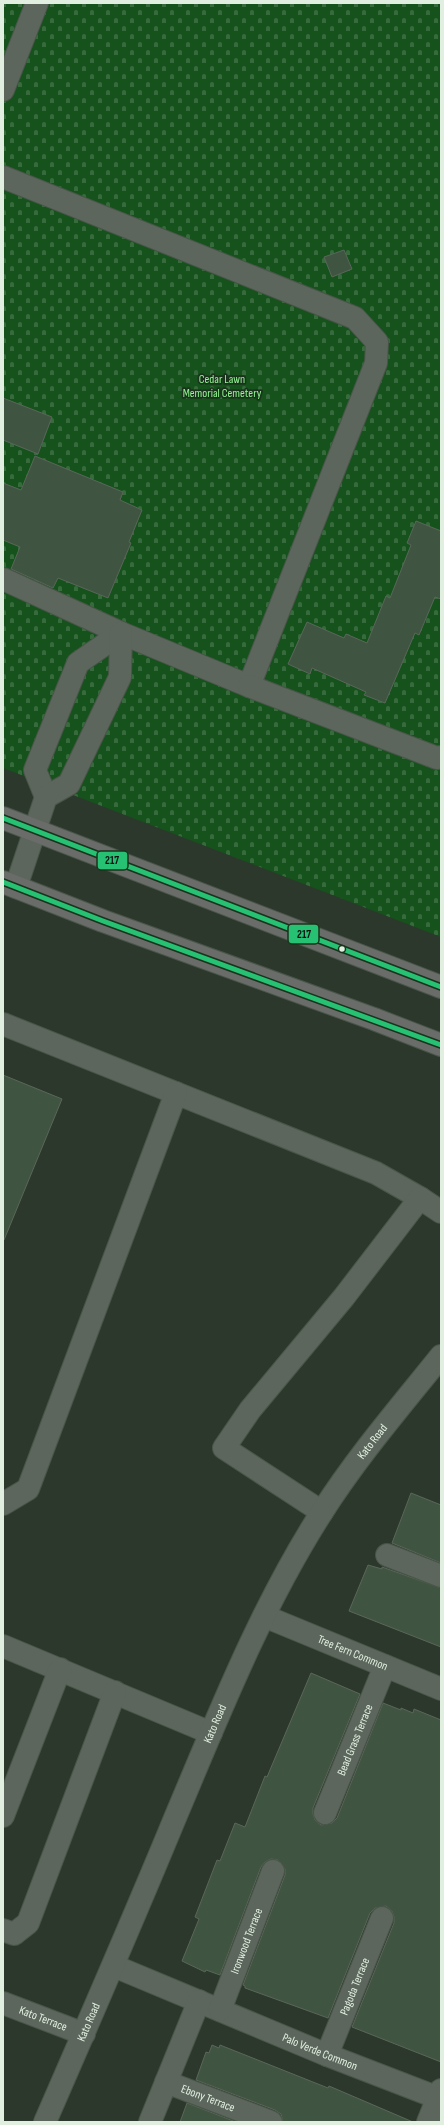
<svg xmlns="http://www.w3.org/2000/svg" width="444" height="2125" font-family="'Sofia Sans Condensed',sans-serif">
  <style>
    .cemetery { fill: url(#cemetery-stones) }
    .building { fill: #405541; stroke: #5a665a }
    .lines { fill: none; stroke-linecap: round; stroke-linejoin: round }
    .minor-casing { stroke: #495549; stroke-width: 24 }
    .major-casing { stroke: #495549; stroke-width: 24 }
    .minor { stroke: #5c665c; stroke-width: 22 }
    .major { stroke: #696c69; stroke-width: 22 }
    .bus-1-casing { stroke: #1b331c; stroke-width: 8 }
    .bus-1 { stroke: #26c172; stroke-width: 5 }
    .bus-dot { fill: #e0efe0; stroke: #1b331c; stroke-width: 1.5 }
    .labels { text-anchor: middle; stroke-width: 3.5; stroke-linejoin: round; paint-order: stroke }
    .park-label { font-size: 12px; fill: #93f695; stroke: #1b331c }
    .street-label { font-size: 12px; fill: #e0efe0; stroke: #1b331c }
    .line-badge { stroke: #1b331c; stroke-width: 1.5 }
    .pale-badge-label { font-size: 11px; text-anchor: middle; font-weight: bold; fill: #111 }
  </style>
  <defs>
    <pattern id="cemetery-stones" width="16" height="16" patternUnits="userSpaceOnUse"><rect width="16" height="16" fill="#15521c"/><path d="M2 7V4a2 2 0 0 1 4 0v3zM10 15v-3a2 2 0 0 1 4 0v3z" fill="#376b3d"/></pattern>
  </defs>
  <rect width="100%" height="100%" fill="#2b382b"/>
  <path class="cemetery" d="M 3,3 L 441,3 L 441,937 L 3,768 Z"/>
  <path class="building" d="M 344,250 L 352,269 L 332,277 L 324,257 Z
    M 3,398 L 52,417 L 38,454 L 3,440 Z
    M 35,456 L 123,492 L 120,500 L 142,510 L 129,542 L 131,543 L 108,598 L 58,578 L 53,588 L 11,569 L 20,547 L 3,540 L 3,483 L 21,490 Z
    M 416,521 L 441,531 L 441,599 L 435,597 L 419,635 L 415,633 L 385,703 L 364,695 L 366,692 L 312,668 L 310,674 L 288,664 L 307,622 L 344,638 L 346,634 L 367,643 L 386,596 L 390,598 L 411,545 L 407,543 Z
    M 3,1075 L 62,1099 L 4,1240 L 3,1240 Z
    M 411,1493 L 441,1505 L 441,1563 L 392,1543 Z
    M 368,1565 L 382,1569 L 382,1567 L 441,1588 L 441,1647 L 349,1611 Z
    M 311,1673 L 360,1694 L 313,1808 L 313,1814 L 315,1820 L 321,1825 L 332,1823 L 337,1818 L 383,1703 L 401,1710 L 401,1708 L 413,1713 L 414,1709 L 441,1720 L 441,2062 L 352,2027 L 394,1923 L 394,1917 L 392,1911 L 386,1906 L 375,1908 L 370,1913 L 328,2018 L 245,1988 L 245,1986 L 243,1985 L 285,1875 L 285,1869 L 278,1860 L 271,1859 L 265,1862 L 261,1867 L 220,1975 L 206,1970 L 205,1972 L 182,1961 L 199,1919 L 195,1917 L 217,1860 L 220,1861 L 235,1823 L 245,1827 L 265,1776 L 267,1777 Z
    M 212,2045 L 219,2048 L 220,2045 L 328,2088 L 329,2086 L 413,2122 L 283,2122 L 281,2114 L 275,2110 L 196,2080 L 206,2052 L 209,2053 Z
    M 187,2103 L 236,2122 L 180,2122 Z"/>
  <g class="lines">
    <g class="minor-casing">
      <g id="minor">
        <path d="M 3,90 L 37,3"/>
        <path d="M 3,177 L 355,318 L 377,342 L 376,363 L 249,686 L 121,633 L 3,579"/>
        <path d="M 249,686 L 437,758 L 441,757"/>
        <path d="M 46,797 L 35,770 L 78,663 L 121,633"/>
        <path d="M 16,887 L 46,797 L 69,784 L 120,677 L 121,633"/>
        <path d="M 3,1024 L 376,1173 L 420,1198"/>
        <path d="M 3,1504 L 28,1489 L 176,1093"/>
        <path d="M 322,1512 L 224,1448 L 250,1410 L 344,1297 L 420,1198 L 441,1212"/>
        <path d="M 387,1555 L 441,1576"/>
        <path id="s1" d="M 264,1616 L 441,1689"/>
        <path d="M 3,1646 L 211,1733"/>
        <path id="s2" d="M 325,1813 L 385,1666"/>
        <path d="M 3,1816 L 60,1669"/>
        <path d="M 3,1930 L 14,1934 L 28,1923 L 115,1692"/>
        <path id="s3" d="M 114,1966 L 327,2055 L 441,2099"/>
        <path id="s4" d="M 3,2003 L 84,2034"/>
        <path id="s5" d="M 220,2010 L 273,1871"/>
        <path id="s6" d="M 327,2055 L 382,1918"/>
        <path id="s7" d="M 166,2082 L 271,2122"/>
        <path id="s8" d="M 45,2122 C 89,2021 133,1920 175,1818 C 219,1714 261,1607 322,1512 C 357,1457 400,1407 441,1356"/>
        <path d="M 150,2122 L 199,2001"/>
        <path d="M 428,2122 L 441,2090"/>
      </g>
    </g>
    <g class="major-casing">
      <path id="major" d="M 3,818 L 441,987
        M 3,882 L 103,921 L 374,1019 L 441,1045"/>
    </g>
    <use href="#minor" class="minor"/>
    <use href="#major" class="major"/>
    <g class="bus-1-casing">
      <path id="bus-1" d="M 3,818 L 441,987
        M 3,882 L 103,921 L 441,1045"/>
    </g>
    <use href="#bus-1" class="bus-1"/>
  </g>
  <circle class="bus-dot" cx="342" cy="949" r="3.5"/>
  <g class="labels">
    <g class="park-label">
      <text x="222" y="383">Cedar Lawn<tspan x="222" dy="14">Memorial Cemetery</tspan></text>
    </g>
    <g class="street-label">
      <text dy="4" stroke="none"><textPath href="#s8" startOffset="757">Kato Road</textPath></text>
      <text dy="4" stroke="none"><textPath href="#s1" startOffset="96">Tree Fern Common</textPath></text>
      <text dy="4" stroke="none"><textPath href="#s8" startOffset="433">Kato Road</textPath></text>
      <text dy="4" stroke="none"><textPath href="#s2" startOffset="79">Bead Grass Terrace</textPath></text>
      <text dy="4" stroke="none"><textPath href="#s5" startOffset="74">Ironwood Terrace</textPath></text>
      <text dy="4" stroke="none"><textPath href="#s6" startOffset="74">Pagoda Terrace</textPath></text>
      <text dy="4" stroke="none"><textPath href="#s4" startOffset="43">Kato Terrace</textPath></text>
      <text dy="4" stroke="none"><textPath href="#s8" startOffset="109">Kato Road</textPath></text>
      <text dy="4" stroke="none"><textPath href="#s3" startOffset="223">Palo Verde Common</textPath></text>
      <text dy="4" stroke="none"><textPath href="#s7" startOffset="45">Ebony Terrace</textPath></text>
    </g>
  </g>
  <g class="line-badge">
    <rect x="97" y="851" width="31" height="19" rx="4" fill="#26c172"/>
    <rect x="288" y="924" width="31" height="20" rx="4" fill="#26c172"/>
  </g>
  <g class="pale-badge-label">
    <text x="112" y="864">217</text>
    <text x="304" y="938">217</text>
  </g>
  <rect width="444" height="2125" fill="none" stroke="#e0efe0" stroke-width="8"/>
</svg>
